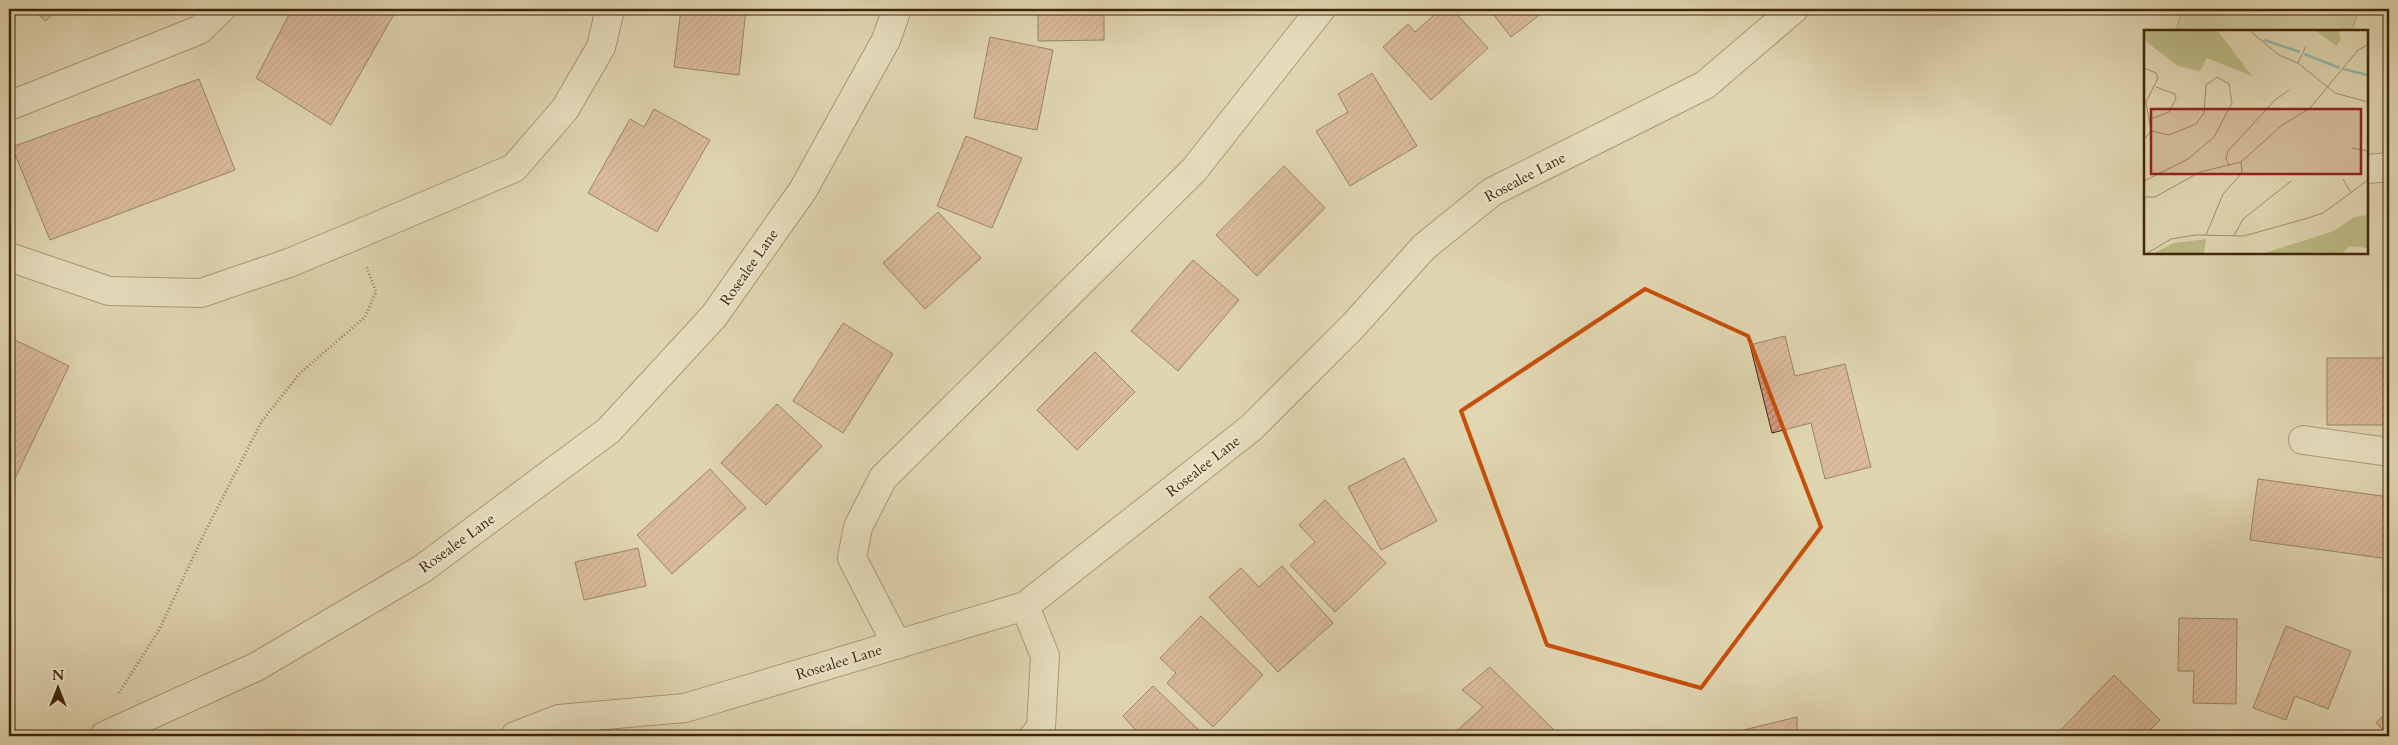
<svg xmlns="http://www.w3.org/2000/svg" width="2398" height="745" font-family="Cardo,serif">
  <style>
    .grass { fill: #bbbb86; stroke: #7e7047 }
    .building { fill: url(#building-hatch); stroke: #412508 }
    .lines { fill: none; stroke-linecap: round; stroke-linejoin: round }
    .minor-casing { stroke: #695132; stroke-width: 30 }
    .path { stroke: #412508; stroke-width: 3; stroke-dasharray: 1 2.5; stroke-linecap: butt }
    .minor { stroke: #ebe4cc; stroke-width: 28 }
    .marked { fill: none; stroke: #c74f0b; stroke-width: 4; stroke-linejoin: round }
    .labels { text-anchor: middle; stroke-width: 4.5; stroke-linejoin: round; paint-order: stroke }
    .street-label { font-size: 15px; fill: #412508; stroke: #ebe4cc }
    .inset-river { fill: none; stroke: #94b9ac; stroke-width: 2.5 }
    .inset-road { fill: none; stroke: #a08f6d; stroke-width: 1 }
    .view { fill: #8f2418; fill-opacity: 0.15; stroke: #8f2418; stroke-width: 2.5 }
    .inset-edge { fill: none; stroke: #412508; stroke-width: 2.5 }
  </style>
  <defs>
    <pattern id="building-hatch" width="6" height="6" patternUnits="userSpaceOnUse" patternTransform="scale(1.25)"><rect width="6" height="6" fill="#d49b82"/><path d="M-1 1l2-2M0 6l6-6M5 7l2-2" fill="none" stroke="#ae7e68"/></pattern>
  </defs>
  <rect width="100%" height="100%" fill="#e0d6b1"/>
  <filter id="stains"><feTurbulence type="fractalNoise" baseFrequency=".004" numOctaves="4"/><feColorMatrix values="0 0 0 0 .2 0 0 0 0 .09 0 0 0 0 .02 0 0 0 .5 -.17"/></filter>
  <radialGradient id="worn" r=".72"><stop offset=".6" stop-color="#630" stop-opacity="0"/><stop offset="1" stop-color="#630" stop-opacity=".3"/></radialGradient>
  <path class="grass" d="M 2182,9 L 2359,9 L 2352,31 L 2176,31 Z"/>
  <path class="building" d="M 31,9 L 56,9 L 46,21 Z
    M 292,9 L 397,9 L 331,125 L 256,78 Z
    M 681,9 L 746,9 L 739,75 L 674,67 Z
    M 1038,9 L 1104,9 L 1104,40 L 1038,41 Z
    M 1441,9 L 1452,9 L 1488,48 L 1431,100 L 1383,47 L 1408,24 L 1415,32 Z
    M 1489,9 L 1547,9 L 1511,37 Z
    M 990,37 L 1053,50 L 1037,130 L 974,118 Z
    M 1372,73 L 1417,146 L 1350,186 L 1316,131 L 1348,112 L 1338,94 Z
    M 199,79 L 235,170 L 50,240 L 12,147 Z
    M 654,109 L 710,140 L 657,232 L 588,193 L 630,119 L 644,127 Z
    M 966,136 L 1022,158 L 992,228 L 937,206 Z
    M 1284,166 L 1325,208 L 1257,276 L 1216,235 Z
    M 938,212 L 981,258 L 925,309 L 883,263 Z
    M 1193,260 L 1239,300 L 1178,371 L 1131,331 Z
    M 843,323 L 893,354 L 843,433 L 793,401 Z
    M 1785,336 L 1795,376 L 1845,364 L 1871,467 L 1825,479 L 1811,423 L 1772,433 L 1750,345 Z
    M 9,337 L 69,366 L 9,491 Z
    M 1095,352 L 1135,392 L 1077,450 L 1037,410 Z
    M 2327,358 L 2389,358 L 2389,425 L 2327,425 Z
    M 777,404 L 822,446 L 766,505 L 721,463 Z
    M 1404,458 L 1437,521 L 1381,550 L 1348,487 Z
    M 710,469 L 746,508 L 672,574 L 637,535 Z
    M 2258,479 L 2389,497 L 2389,559 L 2250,540 Z
    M 1325,500 L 1386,563 L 1335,612 L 1290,565 L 1315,542 L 1299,525 Z
    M 638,548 L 646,586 L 584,600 L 575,562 Z
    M 1282,566 L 1333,623 L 1278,672 L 1209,597 L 1241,568 L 1259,587 Z
    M 1201,616 L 1263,675 L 1213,727 L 1167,683 L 1176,673 L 1160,658 Z
    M 2179,618 L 2237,619 L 2236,704 L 2193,703 L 2194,671 L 2178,671 Z
    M 2286,626 L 2351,651 L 2328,709 L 2295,696 L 2286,720 L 2253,708 Z
    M 1490,667 L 1557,733 L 1554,736 L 1452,735 L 1483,707 L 1462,690 Z
    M 2114,675 L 2160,720 L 2144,736 L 2062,736 L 2058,733 Z
    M 1153,686 L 1205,736 L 1141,736 L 1123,716 Z
    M 2389,710 L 2389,736 L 2376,723 Z
    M 1797,717 L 1797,736 L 1814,736 L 1719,736 Z"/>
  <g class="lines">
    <g class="minor-casing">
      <path id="minor" d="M 9,106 L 199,30 L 221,9
        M 2367,169 L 2389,167
        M 9,257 L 109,291 L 201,293 L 289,263 L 354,236 L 514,168 L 565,109 L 601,47 L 610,9
        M 2303,440 L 2389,452
        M 1025,606 L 1045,656 L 1041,728 L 1034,736
        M 897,645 L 852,558 L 858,527 L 883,478 L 1194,170 L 1321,9
        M 104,736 L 256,667 L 422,569 L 608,431 L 714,316 L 803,190 L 886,40 L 897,9
        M 515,736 L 559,719 L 685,708 L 1025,606 L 1251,428 L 1353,326 L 1424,247 L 1492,192 L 1705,85 L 1794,9"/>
    </g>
    <path class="path" d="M 119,693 L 159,630 L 204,534 L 262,421 L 300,373 L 365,317 L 376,292 L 366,265"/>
    <use href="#minor" class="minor"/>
  </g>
  <path d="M0 0H2398V745H0ZM 1645,289 L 1748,336 L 1821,527 L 1701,688 L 1547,645 L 1461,411 Z" fill="#e0d6b1" fill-opacity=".55" fill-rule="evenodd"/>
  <path class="marked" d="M 1645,289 L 1748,336 L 1821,527 L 1701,688 L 1547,645 L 1461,411 Z"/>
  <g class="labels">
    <g class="street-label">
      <text transform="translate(1525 177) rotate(-28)" y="5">Rosealee Lane</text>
      <text transform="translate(749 267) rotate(-55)" y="5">Rosealee Lane</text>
      <text transform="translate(1203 466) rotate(-38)" y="5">Rosealee Lane</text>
      <text transform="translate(457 543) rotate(-36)" y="5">Rosealee Lane</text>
      <text transform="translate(839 662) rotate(-17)" y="5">Rosealee Lane</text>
    </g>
  </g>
  <g transform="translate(2144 30)">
    <rect width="224" height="224" fill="#e0d6b1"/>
    <path d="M 0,0 L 73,0 L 108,46 L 63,28 L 56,41 L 34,36 L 0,10 Z" fill="#bbbb86"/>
    <path d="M 171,0 L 194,0 L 197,9 L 192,16 ZM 224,185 L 224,218 L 205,216 L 198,224 L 118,224 L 190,201 L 210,187 ZM 62,209 L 60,224 L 8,224 L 30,213 Z" fill="#bbbb86"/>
    <path class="inset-river" d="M 120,10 L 156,22M 160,24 L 196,38M 199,39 L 224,45"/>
    <path class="inset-road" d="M 105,0 L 135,25 L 154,33 L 191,63 L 224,72M 154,33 L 162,16M 4,90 L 25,82 L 32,69 L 31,64 L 12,57M 0,110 L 7,101 L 2,72 L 14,48 L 12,43 L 0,38M 208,118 L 224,121M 85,136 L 82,128 L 84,121 L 131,70 L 145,60M 199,149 L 207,163M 0,151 L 44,129 L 70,107 L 88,73 L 85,54 L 73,47 L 62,55 L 60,83 L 52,94 L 25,105 L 7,101M 0,167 L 11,167 L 56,142 L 97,132 L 137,96 L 166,78 L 214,20 L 224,15M 62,205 L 79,164 L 98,143 L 97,132M 90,206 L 99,189 L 147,151M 2,224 L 27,209 L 52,205 L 100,206 L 164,188 L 179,183 L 224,150"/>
    <path class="view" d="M 7,79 L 217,79 L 217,144 L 7,144 Z"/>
    <rect width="224" height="224" class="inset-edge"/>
  </g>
  <rect width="2398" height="745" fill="none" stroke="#e0d6b1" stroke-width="30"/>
  <rect x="10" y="10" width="2378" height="725" fill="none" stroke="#412508" stroke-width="2.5"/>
  <rect x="15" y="15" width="2368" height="715" fill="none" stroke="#412508"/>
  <g transform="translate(58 688)" stroke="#ebe4cc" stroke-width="4" paint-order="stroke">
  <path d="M0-4L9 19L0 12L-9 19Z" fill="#412508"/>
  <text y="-8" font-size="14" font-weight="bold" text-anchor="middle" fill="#412508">N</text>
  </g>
  <rect width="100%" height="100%" filter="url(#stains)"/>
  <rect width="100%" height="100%" fill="url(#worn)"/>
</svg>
